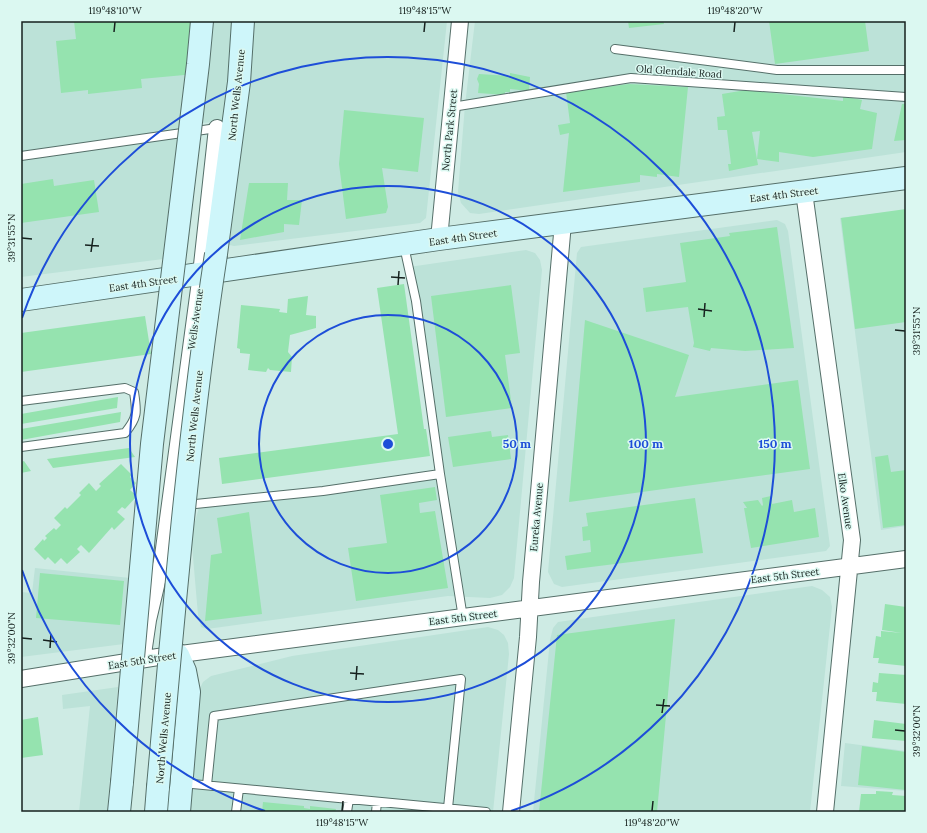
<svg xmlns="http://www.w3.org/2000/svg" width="927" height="833" font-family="Lora,serif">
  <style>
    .built { fill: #bce2d8 }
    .building { fill: #95e3af }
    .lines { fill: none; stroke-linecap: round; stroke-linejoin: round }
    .service-casing { stroke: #556f69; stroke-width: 10 }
    .minor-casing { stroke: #556f69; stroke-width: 18 }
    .secondary-casing { stroke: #556f69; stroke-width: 24 }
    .service { stroke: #fff; stroke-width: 8 }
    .minor { stroke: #fff; stroke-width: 16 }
    .secondary { stroke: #cef6fa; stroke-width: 22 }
    .secondary-bridge-casing { stroke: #556f69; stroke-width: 24; stroke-linecap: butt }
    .secondary-bridge { stroke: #cef6fa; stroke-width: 22 }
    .ticks { fill: none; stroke: #16211e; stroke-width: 1.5 }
    .ring { fill: none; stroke: #1d4ed8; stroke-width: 2 }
    .labels { text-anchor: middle; stroke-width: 3; stroke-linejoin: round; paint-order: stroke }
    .street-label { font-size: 10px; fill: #16211e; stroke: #dbf8f1 }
    .centre { fill: #1d4ed8; stroke: #dbf8f1; stroke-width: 2 }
    .ring-label { font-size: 12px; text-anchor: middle; font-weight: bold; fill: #1d4ed8; stroke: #dbf8f1; stroke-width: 3; stroke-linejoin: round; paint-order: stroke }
    .neatline { fill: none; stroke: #16211e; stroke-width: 1.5 }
    .ticks-label { font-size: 10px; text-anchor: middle; fill: #16211e }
  </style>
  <rect width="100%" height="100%" fill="#ceebe4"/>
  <path class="built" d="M 21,21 L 447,21 L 426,218 L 420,223 L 234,246 L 225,244 L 238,120 L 202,123 L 187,256 L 21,277 Z
    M 475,21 L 906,21 L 906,152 L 479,214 L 470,213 L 461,203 L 458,192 L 465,105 Z
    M 906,210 L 906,526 L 881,530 L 840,218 Z
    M 777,220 L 785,224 L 788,231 L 830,546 L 826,551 L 562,587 L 554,584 L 548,572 L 577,253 L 581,247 Z
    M 526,250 L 535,253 L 540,260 L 542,270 L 514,578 L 510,587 L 502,595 L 490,598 L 448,596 L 207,629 L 201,627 L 198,615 L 192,545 L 192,532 L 200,504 L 440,474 L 409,267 Z
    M 35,568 L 130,578 L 124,644 L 21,657 L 21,592 L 32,593 Z
    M 812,586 L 822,590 L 830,597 L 832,607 L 810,812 L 533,812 L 550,640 L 553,628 L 558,622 Z
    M 488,627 L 498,630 L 504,635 L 508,643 L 509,654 L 493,812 L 186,812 L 198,692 L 203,682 L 211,676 L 292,656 Z
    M 118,687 L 107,812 L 79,812 L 90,706 L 63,709 L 62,695 Z
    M 845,743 L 906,751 L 906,791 L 841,786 Z"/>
  <path class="building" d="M 74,21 L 190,21 L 195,74 L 141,79 L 142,88 L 88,94 L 88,90 L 61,93 L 56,41 L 76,39 Z
    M 628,21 L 663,21 L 664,24 L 629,28 Z
    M 769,21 L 865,21 L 869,51 L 775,64 Z
    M 510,73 L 530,77 L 529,91 L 510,89 L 510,92 L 505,92 L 505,95 L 478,93 L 479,84 L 477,79 L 479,74 L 510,76 Z
    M 629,84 L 688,87 L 679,177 L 657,174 L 657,177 L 640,175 L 640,182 L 563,192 L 569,133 L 560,135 L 558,125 L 570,123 L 566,92 Z
    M 746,90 L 843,101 L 843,96 L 862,100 L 860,109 L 877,113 L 872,149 L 813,157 L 779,152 L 779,162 L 757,159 L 760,131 L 752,132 L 758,165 L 729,171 L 728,164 L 731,164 L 727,130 L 718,130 L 717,117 L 725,116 L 722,94 Z
    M 902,104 L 906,104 L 906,140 L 894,141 Z
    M 344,110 L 424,118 L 418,172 L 382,168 L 388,207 L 386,213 L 346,219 L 339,164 Z
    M 53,179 L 54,186 L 94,180 L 99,212 L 21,223 L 21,184 Z
    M 249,183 L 288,183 L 287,200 L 302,200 L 299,225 L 284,224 L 284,232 L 240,240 Z
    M 906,209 L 906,322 L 855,329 L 841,218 Z
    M 777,227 L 794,348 L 745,351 L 711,348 L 710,351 L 693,347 L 694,343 L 688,307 L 646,312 L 643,288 L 686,282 L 680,243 L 730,236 L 729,233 Z
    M 404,284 L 424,429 L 426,429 L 430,456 L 222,484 L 219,458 L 398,434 L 377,288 Z
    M 511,285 L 520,353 L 505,355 L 512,408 L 446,417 L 431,296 Z
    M 308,296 L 306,315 L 316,316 L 316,328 L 290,335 L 288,352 L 292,357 L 291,372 L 270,370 L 268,368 L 266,372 L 248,370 L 250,354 L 240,353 L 240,349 L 237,348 L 241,305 L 280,309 L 279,312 L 287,313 L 288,299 Z
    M 145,316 L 151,354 L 21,372 L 21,333 Z
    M 585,320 L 689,355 L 675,397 L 798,380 L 810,469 L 569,502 Z
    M 118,397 L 117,408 L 21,424 L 21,414 Z
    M 121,412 L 120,422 L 21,440 L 21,429 Z
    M 491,431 L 492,437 L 508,435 L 511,459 L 453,467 L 448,437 Z
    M 129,448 L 135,457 L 53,468 L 47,459 Z
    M 888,455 L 891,472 L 906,470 L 906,525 L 883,528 L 875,457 Z
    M 24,461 L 31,471 L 21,473 L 21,462 Z
    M 121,464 L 132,475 L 130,477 L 136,483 L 130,490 L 137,496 L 125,509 L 122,507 L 117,512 L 125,519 L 114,530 L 112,527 L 89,553 L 81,545 L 77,549 L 80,552 L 67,564 L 61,558 L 55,564 L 48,557 L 45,560 L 34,549 L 43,539 L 44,541 L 47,538 L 45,536 L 54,528 L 56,530 L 61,525 L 54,518 L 65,507 L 67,509 L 81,495 L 79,493 L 89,483 L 96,491 L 101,486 L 99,484 Z
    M 435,487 L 437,500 L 419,503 L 420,513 L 435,511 L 448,588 L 356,601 L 348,548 L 387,543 L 380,495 Z
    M 771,496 L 772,504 L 792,500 L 794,512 L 815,508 L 819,537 L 751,548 L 744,508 L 747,508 L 743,502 L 758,500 L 762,506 L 763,505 L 762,498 Z
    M 695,498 L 703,553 L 567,570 L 565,556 L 591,552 L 590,540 L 583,541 L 582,527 L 588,526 L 586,513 Z
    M 249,512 L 262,614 L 205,621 L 211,555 L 222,553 L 217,518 Z
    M 40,573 L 124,581 L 120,625 L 36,618 Z
    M 885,604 L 906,607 L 906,666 L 878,663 L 879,658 L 873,658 L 876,636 L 881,637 L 881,631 L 902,633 L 882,630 Z
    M 675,619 L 657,812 L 539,812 L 557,635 Z
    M 879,673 L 906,675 L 906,704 L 876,701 L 877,692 L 872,692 L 873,682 L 878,683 Z
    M 38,717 L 43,755 L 21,758 L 21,720 Z
    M 874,720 L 906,724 L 906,741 L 872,738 Z
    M 862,746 L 906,752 L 906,790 L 858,785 Z
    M 876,791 L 893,792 L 892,795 L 906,796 L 906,812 L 859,812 L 861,794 L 876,794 Z
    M 263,802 L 304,806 L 304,808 L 310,809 L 310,806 L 336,809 L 335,812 L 262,812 Z"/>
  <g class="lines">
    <g class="service-casing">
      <path id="service" d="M 615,49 L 777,70 L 906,70
        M 452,107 L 631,78 L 906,97
        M 21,156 L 217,128
        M 21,401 L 125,388 L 134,392 C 137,412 138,417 125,433 L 21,447
        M 440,474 L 463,618
        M 186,505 L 323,491 L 440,474 L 416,301 L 404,246
        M 182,783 L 486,812
        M 207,785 L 214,716 L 461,679 L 448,808
        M 236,812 L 239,789
        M 347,812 L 349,799
        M 376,812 L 377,802"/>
    </g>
    <g class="minor-casing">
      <path id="minor" d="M 804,192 L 852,540 L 825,812
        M 439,239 L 460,21
        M 143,654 L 148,620 L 163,556 L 201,274 L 217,128
        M 21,679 L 158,657 L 906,559
        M 511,812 L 528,637 L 531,582 L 563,223"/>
    </g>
    <g class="secondary-casing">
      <path id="secondary" d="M 216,254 L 239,82 L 243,21
        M 21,300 L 439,239 L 906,178
        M 178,655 L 185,671 L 189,692 L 179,812
        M 119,812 L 122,782
        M 156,812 L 158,787"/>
    </g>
    <use href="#service" class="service"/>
    <use href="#minor" class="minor"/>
    <use href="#secondary" class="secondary"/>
    <g class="secondary-bridge-casing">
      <path id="secondary-bridge" d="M 122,782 L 152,444 L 198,64 L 202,21
        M 158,787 C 174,609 189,431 216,254"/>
    </g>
    <use href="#secondary-bridge" class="secondary-bridge"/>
  </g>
  <path class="ticks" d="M 114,32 L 115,22M 424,32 L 425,22M 734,32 L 735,22M 22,238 L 32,239M 85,245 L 99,246M 91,252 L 93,238M 391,277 L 405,278M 398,285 L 399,271M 698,309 L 712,311M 704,317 L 705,303M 895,330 L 905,331M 22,638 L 32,639M 43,640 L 57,642M 50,648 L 51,634M 350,673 L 364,674M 356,680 L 357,666M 656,705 L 670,706M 662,713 L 664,699M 895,730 L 905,731M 342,811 L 343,801M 652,811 L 653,801"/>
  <g class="ring">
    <circle cx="388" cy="444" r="129"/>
    <circle cx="388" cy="444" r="258"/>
    <path d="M265 811A387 387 0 0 1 22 570M22 318A387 387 0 1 1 511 811"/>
  </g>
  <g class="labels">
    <g class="street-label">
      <text transform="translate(679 71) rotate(4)" y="4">Old Glendale Road</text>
      <text transform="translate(236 95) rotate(-84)" y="4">North Wells Avenue</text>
      <text transform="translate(449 130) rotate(-84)" y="4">North Park Street</text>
      <text transform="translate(784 194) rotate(-7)" y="4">East 4th Street</text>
      <text transform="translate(463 237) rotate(-8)" y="4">East 4th Street</text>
      <text transform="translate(143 283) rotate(-8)" y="4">East 4th Street</text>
      <text transform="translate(195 319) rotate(-82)" y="4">Wells Avenue</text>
      <text transform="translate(194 416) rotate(-84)" y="4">North Wells Avenue</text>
      <text transform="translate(846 501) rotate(82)" y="4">Elko Avenue</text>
      <text transform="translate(536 517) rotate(-85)" y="4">Eureka Avenue</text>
      <text transform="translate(785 575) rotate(-7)" y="4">East 5th Street</text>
      <text transform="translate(463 617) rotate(-7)" y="4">East 5th Street</text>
      <text transform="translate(142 660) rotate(-9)" y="4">East 5th Street</text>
      <text transform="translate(163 738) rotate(-85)" y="4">North Wells Avenue</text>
    </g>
  </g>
  <circle cx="388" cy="444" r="6" class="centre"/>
  <g class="ring-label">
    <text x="517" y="448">50 m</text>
    <text x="646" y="448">100 m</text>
    <text x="775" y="448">150 m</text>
  </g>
  <rect width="927" height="833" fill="none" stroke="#dbf8f1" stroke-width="44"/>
  <rect x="22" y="22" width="883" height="789" class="neatline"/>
  <g class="ticks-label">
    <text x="115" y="14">119°48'10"W</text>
    <text x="425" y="14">119°48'15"W</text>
    <text x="735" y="14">119°48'20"W</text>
    <text transform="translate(11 238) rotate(-90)" y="4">39°31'55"N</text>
    <text transform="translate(916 331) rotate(-90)" y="4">39°31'55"N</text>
    <text transform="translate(11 638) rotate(-90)" y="4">39°32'00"N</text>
    <text transform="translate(916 731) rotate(-90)" y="4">39°32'00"N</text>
    <text x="342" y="826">119°48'15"W</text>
    <text x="652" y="826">119°48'20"W</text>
  </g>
</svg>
